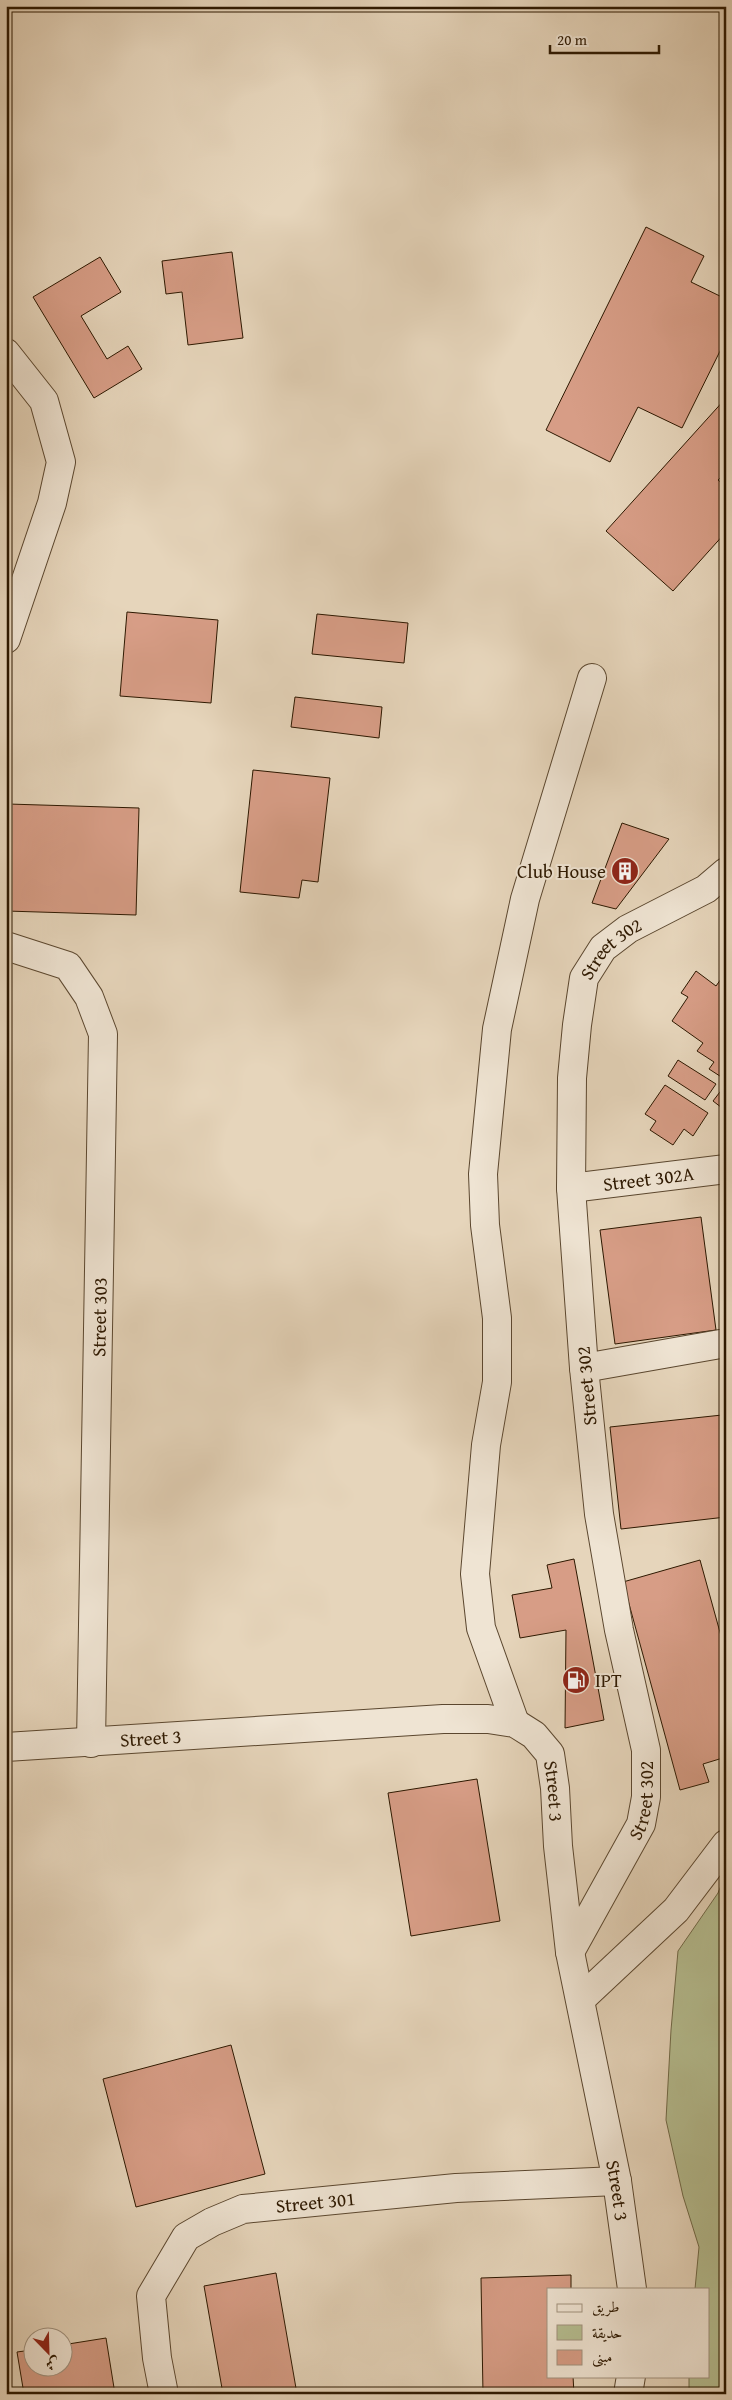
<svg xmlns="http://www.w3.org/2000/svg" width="732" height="2400" font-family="'Gentium Book Plus',Amiri,serif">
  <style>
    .green { fill: #b5bd90; stroke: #716a48 }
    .building { fill: #d79d86; stroke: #2d1800 }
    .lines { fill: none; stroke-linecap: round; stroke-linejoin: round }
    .minor-casing { stroke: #5b472f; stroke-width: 30 }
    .minor { stroke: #efe4d3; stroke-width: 28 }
    .labels { text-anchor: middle; stroke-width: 4; stroke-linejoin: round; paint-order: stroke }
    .poi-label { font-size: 19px; fill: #2d1800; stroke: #efe4d3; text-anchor: end }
    .street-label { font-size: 19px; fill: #2d1800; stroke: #efe4d3 }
  </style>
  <rect width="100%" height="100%" fill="#e6d5bb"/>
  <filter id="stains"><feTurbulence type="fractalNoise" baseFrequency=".004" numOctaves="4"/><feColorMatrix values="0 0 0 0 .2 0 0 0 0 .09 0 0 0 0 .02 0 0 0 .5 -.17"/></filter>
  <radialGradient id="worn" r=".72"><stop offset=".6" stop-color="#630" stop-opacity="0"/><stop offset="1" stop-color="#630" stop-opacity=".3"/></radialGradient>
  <path class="green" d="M 726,1873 L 726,2394 L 689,2394 L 689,2376 L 708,2376 L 708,2289 L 695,2289 L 699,2247 L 683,2196 L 666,2120 L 671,2030 L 678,1951 L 718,1893 Z"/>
  <path class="building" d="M 646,227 L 704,256 L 691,282 L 726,299 L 726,339 L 682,428 L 638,407 L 610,462 L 546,430 Z
    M 232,252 L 243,338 L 188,345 L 182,292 L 166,294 L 162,261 Z
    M 100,257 L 121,292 L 81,316 L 107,359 L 128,346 L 142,369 L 94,398 L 33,297 Z
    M 726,398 L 726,472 L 718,480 L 726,487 L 726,532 L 673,591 L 606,531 Z
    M 127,612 L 218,620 L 211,703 L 120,696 Z
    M 317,614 L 408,623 L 404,663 L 312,654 Z
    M 295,697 L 382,707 L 379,738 L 291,727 Z
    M 253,770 L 330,778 L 318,882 L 302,880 L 299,898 L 240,892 Z
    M 8,804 L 139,808 L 136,915 L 6,911 Z
    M 622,823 L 669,839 L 616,909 L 592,903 Z
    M 696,971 L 716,986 L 721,979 L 726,982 L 726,1080 L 709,1069 L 714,1062 L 697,1051 L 703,1043 L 672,1021 L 688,997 L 681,993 Z
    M 678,1060 L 716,1084 L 705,1100 L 668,1076 Z
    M 665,1085 L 708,1113 L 693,1136 L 684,1129 L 673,1145 L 650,1130 L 656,1121 L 645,1114 Z
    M 723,1088 L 726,1091 L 726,1111 L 713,1101 Z
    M 701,1217 L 716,1330 L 615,1344 L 600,1230 Z
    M 722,1415 L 726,1449 L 726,1517 L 621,1529 L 610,1427 Z
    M 574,1559 L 604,1720 L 565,1728 L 566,1630 L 520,1638 L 512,1595 L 552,1588 L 547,1565 Z
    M 700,1560 L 726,1654 L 726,1757 L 703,1764 L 709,1782 L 680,1790 L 623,1582 Z
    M 477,1779 L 500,1921 L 411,1936 L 388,1793 Z
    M 231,2045 L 265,2174 L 136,2207 L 103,2079 Z
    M 276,2273 L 297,2394 L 223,2394 L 204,2286 Z
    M 571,2275 L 571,2289 L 548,2289 L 548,2376 L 573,2376 L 574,2394 L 483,2394 L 481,2278 Z
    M 106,2338 L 115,2394 L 24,2394 L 17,2352 L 32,2350 L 32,2368 L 62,2368 L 62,2345 Z"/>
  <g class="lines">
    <g class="minor-casing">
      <g id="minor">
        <path d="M 6,353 L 44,401 L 61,462 L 52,503 L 6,639"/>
        <path d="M 6,946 L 68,966 L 89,997 L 103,1034 L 91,1743"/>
        <path id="s1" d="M 571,1188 L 726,1169"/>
        <path d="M 584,1368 L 726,1343"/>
        <path d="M 515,1723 L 481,1628 L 475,1574 L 486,1445 L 497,1382 L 497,1318 L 485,1225 L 483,1174 L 497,1029 L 525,899 L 592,678"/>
        <path id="s2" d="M 6,1747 L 443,1719 L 488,1719 L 515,1723 L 534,1735 L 550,1754 L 555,1788 L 558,1846 L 570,1952 L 617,2181 L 632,2289"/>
        <path id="s3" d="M 570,1952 L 641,1824 L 646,1797 L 646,1750 L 619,1630 L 599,1514 L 584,1368 L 571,1188 L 572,1078 L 577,1025 L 584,978 L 603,948 L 628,929 L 706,889 L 726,872"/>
        <path d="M 581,1999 L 676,1910 L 726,1844"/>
        <path id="s4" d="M 164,2394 L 157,2358 L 151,2296 L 186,2237 L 212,2222 L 243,2209 L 456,2188 L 617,2181"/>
        <path d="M 628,2394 L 631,2376"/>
      </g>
    </g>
    <use href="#minor" class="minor"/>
  </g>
  <defs>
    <g id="building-disc" transform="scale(1.4375)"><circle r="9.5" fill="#8f2418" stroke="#efe4d3"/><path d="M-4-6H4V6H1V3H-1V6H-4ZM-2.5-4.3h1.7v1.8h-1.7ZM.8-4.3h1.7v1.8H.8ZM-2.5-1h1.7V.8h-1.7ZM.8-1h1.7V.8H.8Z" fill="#fff"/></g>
    <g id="fuel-disc" transform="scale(1.4375)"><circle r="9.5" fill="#8f2418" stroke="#efe4d3"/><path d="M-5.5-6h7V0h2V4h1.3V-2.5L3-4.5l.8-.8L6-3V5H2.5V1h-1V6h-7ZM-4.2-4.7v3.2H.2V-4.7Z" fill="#fff"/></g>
  </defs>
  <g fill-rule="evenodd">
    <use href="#building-disc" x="625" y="871"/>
    <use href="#fuel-disc" x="576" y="1680"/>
  </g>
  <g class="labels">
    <g class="poi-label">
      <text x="606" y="878">Club House</text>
      <text x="595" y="1687" text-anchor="start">IPT</text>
    </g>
    <g class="street-label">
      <text dy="7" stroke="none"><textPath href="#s3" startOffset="1040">Street 302</textPath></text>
      <text dy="7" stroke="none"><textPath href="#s1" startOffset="78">Street 302A</textPath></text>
      <text transform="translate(99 1317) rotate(-89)" y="7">Street 303</text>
      <text transform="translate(586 1386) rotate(-95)" y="7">Street 302</text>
      <text dy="7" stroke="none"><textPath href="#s2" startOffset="145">Street 3</textPath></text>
      <text dy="7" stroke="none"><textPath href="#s2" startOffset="595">Street 3</textPath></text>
      <text dy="7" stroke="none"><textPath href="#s3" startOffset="170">Street 302</textPath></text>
      <text dy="7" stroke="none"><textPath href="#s2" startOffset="1000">Street 3</textPath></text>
      <text dy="7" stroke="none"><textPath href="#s4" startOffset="304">Street 301</textPath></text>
    </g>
  </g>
  <rect width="732" height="2400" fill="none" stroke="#e6d5bb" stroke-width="25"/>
  <rect x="8" y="8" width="717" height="2385" fill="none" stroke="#2d1800" stroke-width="2.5"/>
  <rect x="12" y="12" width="707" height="2375" fill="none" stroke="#2d1800"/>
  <rect x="547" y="2288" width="162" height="90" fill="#efe4d3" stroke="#a1927f"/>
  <rect x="557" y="2304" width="25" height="8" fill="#efe4d3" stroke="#a1927f"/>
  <text x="592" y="2312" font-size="15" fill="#2d1800">طريق</text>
  <rect x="557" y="2325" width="25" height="15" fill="#b5bd90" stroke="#a1927f"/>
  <text x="592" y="2338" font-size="15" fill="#2d1800">حديقة</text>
  <rect x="557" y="2350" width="25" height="15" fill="#d79d86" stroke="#a1927f"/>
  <text x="592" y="2362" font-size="15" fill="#2d1800">مبنى</text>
  <g transform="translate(48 2352) rotate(157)"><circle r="24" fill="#efe4d3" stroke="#a1927f"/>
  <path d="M0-4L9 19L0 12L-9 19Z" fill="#8f2418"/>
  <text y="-8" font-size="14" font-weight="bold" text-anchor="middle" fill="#2d1800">ش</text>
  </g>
  <path d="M550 45v8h109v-8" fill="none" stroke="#2d1800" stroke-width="2.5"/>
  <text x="557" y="45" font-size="15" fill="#2d1800" stroke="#efe4d3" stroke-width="4" paint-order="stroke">20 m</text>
  <rect width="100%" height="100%" filter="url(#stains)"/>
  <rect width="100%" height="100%" fill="url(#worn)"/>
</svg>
